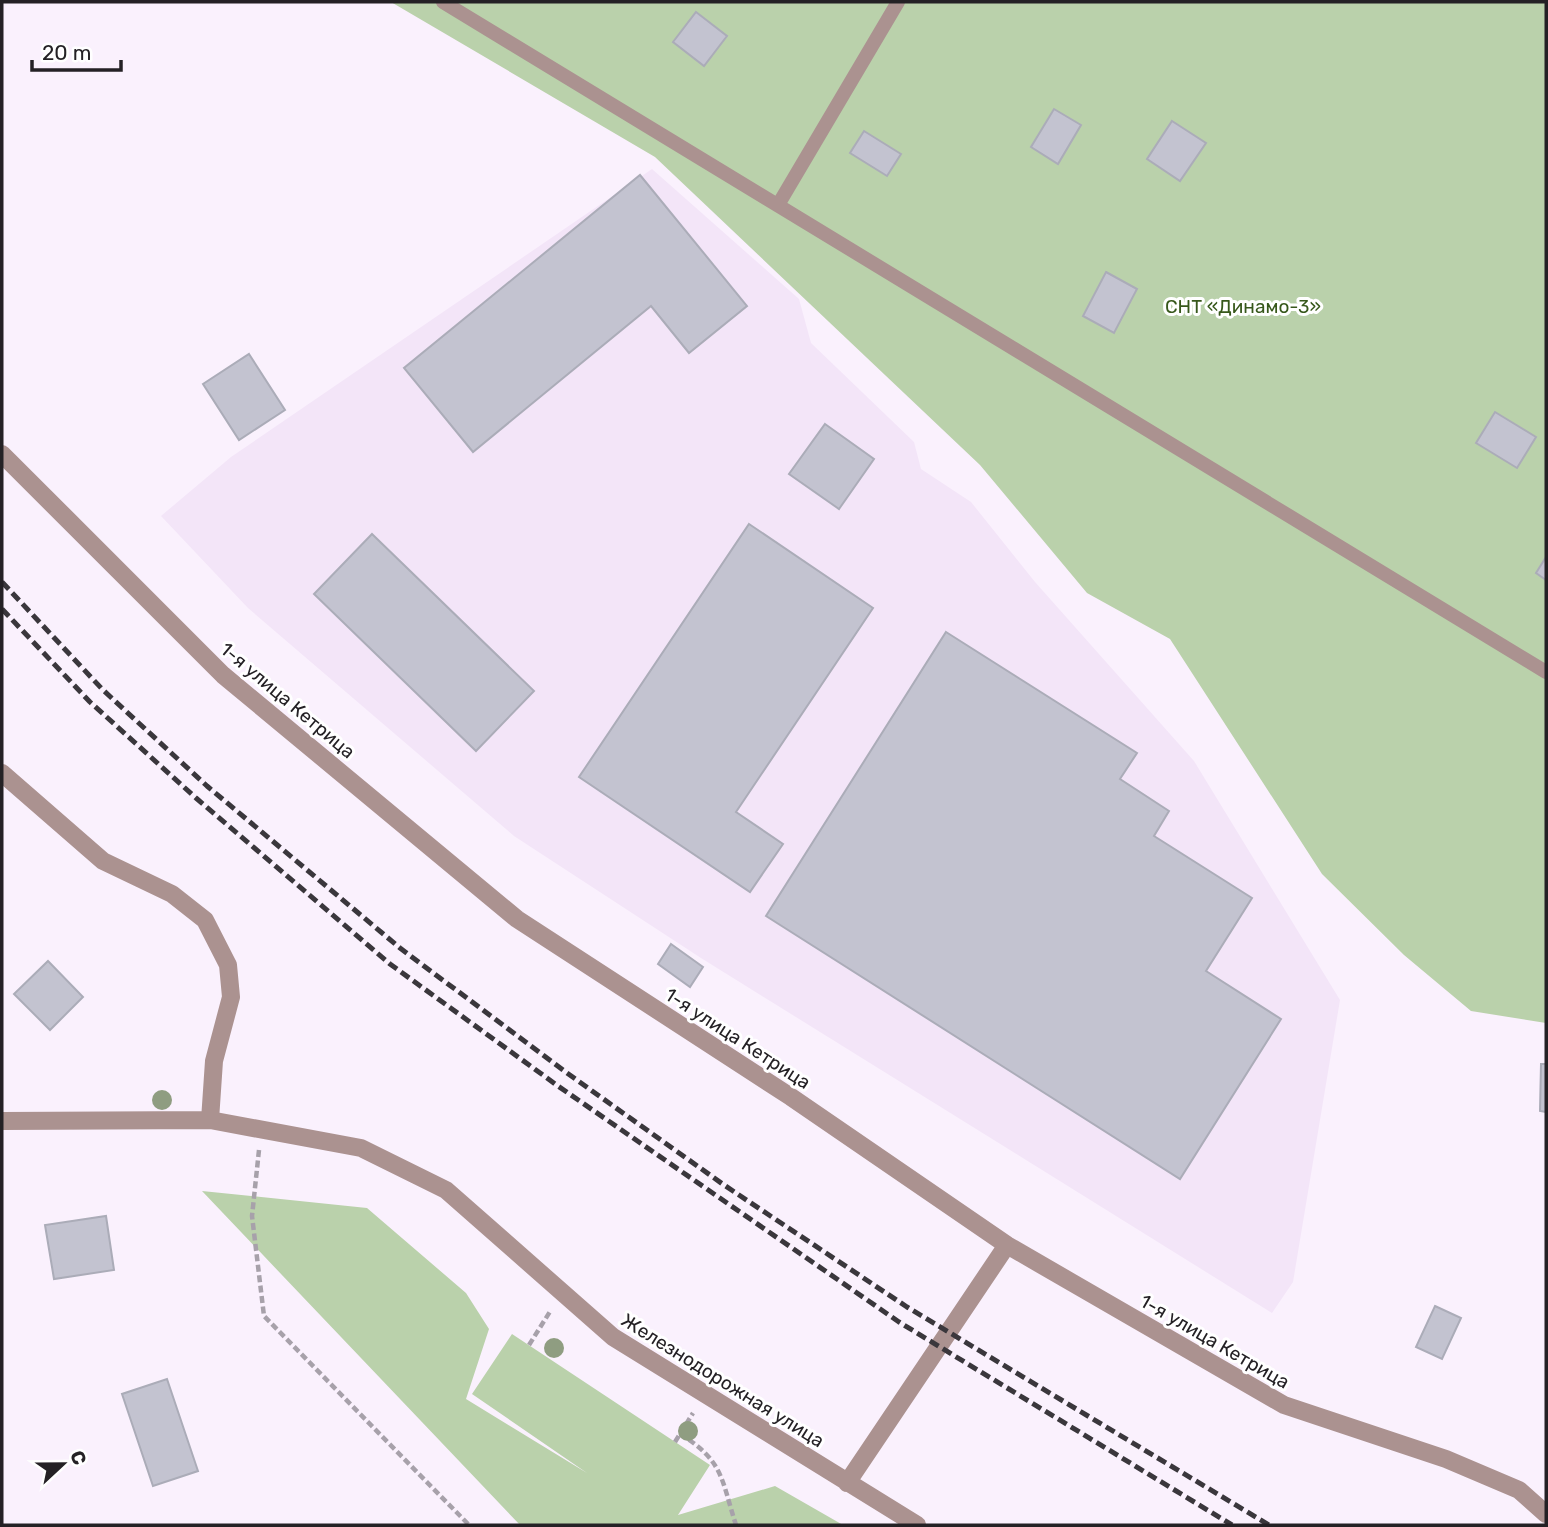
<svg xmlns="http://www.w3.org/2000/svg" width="1548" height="1527" font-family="Rubik,sans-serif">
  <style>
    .built { fill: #f3e5f8 }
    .green { fill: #bad1ab }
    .building { fill: #c3c3d0; stroke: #abacb8; stroke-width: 2 }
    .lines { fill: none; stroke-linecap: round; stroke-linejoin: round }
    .path { stroke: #a7a1aa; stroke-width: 4.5; stroke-dasharray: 7 3.5; stroke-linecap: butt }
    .lane { stroke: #ab9290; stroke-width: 14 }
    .street { stroke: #ab9290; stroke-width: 18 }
    .rail { stroke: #3a373c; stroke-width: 5; stroke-dasharray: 10 5; stroke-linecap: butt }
    .tree { fill: #8f9d81 }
    .labels { text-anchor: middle; stroke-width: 6; stroke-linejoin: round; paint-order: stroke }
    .park-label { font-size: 19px; fill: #37581b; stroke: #fff }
    .street-label { font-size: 19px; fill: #242125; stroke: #fff }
  </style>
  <rect width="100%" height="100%" fill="#faf1fd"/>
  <path class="built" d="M 652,169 L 799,299 L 811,343 L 914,442 L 921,469 L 971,502 L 1035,582 L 1194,761 L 1340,1000 L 1293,1282 L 1272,1313 L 701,958 L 514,836 L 248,608 L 161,516 L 231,457 Z"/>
  <path class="green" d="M 391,2 L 1546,2 L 1546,1023 L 1471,1011 L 1404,955 L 1322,874 L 1170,639 L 1087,593 L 980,465 L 655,157 Z
    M 202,1191 L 367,1208 L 466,1293 L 489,1329 L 466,1399 L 587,1473 L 472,1394 L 512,1334 L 710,1465 L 678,1515 L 775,1486 L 843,1525 L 520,1525 Z"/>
  <path class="building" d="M 696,12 L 727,36 L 704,66 L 673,42 Z
    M 1054,109 L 1081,125 L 1058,164 L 1031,147 Z
    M 1172,121 L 1206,143 L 1180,181 L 1147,159 Z
    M 864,131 L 901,154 L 887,176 L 850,153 Z
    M 640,175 L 747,306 L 689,353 L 651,306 L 473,452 L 404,368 Z
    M 1106,272 L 1137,289 L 1114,333 L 1083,316 Z
    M 249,354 L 285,410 L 239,440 L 203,384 Z
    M 1495,412 L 1536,437 L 1517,468 L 1476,443 Z
    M 825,424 L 874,459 L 839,509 L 789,474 Z
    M 749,524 L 873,608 L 736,812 L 783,844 L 750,892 L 579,777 Z
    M 372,534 L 534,691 L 476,751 L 314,594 Z
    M 1546,557 L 1546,580 L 1536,573 Z
    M 946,632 L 1137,753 L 1120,779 L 1169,811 L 1154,836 L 1252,898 L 1206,971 L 1281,1019 L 1180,1179 L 766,916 Z
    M 671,944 L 703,967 L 690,987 L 658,964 Z
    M 48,961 L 83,997 L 50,1030 L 14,994 Z
    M 1541,1064 L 1546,1064 L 1546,1112 L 1540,1111 Z
    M 106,1216 L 114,1270 L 54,1279 L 45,1225 Z
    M 1435,1306 L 1461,1318 L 1442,1359 L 1416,1347 Z
    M 167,1379 L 198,1471 L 153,1486 L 122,1394 Z"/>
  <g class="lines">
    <path class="path" d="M 259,1150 L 252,1216 L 264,1316 L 469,1525
      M 529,1345 L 551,1310
      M 680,1434 C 724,1461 721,1479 736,1525
      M 675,1442 L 693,1413"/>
    <path class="lane" d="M 443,2 L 1546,672
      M 778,205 L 898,2"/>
    <path class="street" d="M 2,454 L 223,675 L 517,919 L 791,1097 L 1007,1245 L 1071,1282 L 1284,1405 L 1446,1459 L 1519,1490 L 1546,1514
      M 2,773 L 103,861 L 172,894 L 205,920 L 228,965 L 231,997 L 214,1061 L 210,1120
      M 2,1121 L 210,1120 L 361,1148 L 446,1190 L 613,1337 L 917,1525
      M 847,1483 L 1007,1245"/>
    <path class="rail" d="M 2,582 L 103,690 L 207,786 L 400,948 L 567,1073 L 724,1185 L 907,1307 L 1269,1525
      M 2,609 L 90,702 L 196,798 L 390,964 L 558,1086 L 899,1322 L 1232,1525"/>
  </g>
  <g class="tree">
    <circle cx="162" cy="1100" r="10"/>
    <circle cx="554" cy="1348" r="10"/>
    <circle cx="688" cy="1431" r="10"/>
  </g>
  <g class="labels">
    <g class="park-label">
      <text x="1243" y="313">СНТ «Динамо-3»</text>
    </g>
    <g class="street-label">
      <text transform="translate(288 700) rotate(40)" y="7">1-я улица Кетрица</text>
      <text transform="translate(738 1038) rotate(33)" y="7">1-я улица Кетрица</text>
      <text transform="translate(1215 1341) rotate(30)" y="7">1-я улица Кетрица</text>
      <text transform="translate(723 1380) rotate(32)" y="7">Железнодорожная улица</text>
    </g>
  </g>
  <rect width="1548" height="1527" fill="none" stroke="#242125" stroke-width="7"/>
  <g transform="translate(63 1464) rotate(68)" stroke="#ffffff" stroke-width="5" paint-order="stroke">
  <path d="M0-5L12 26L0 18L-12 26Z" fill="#242125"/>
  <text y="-10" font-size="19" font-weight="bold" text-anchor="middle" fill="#242125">С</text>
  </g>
  <path d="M32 60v10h89v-10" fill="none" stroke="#242125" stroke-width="3.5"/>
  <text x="42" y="60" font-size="21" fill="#242125" stroke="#ffffff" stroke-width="5" paint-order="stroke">20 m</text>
</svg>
